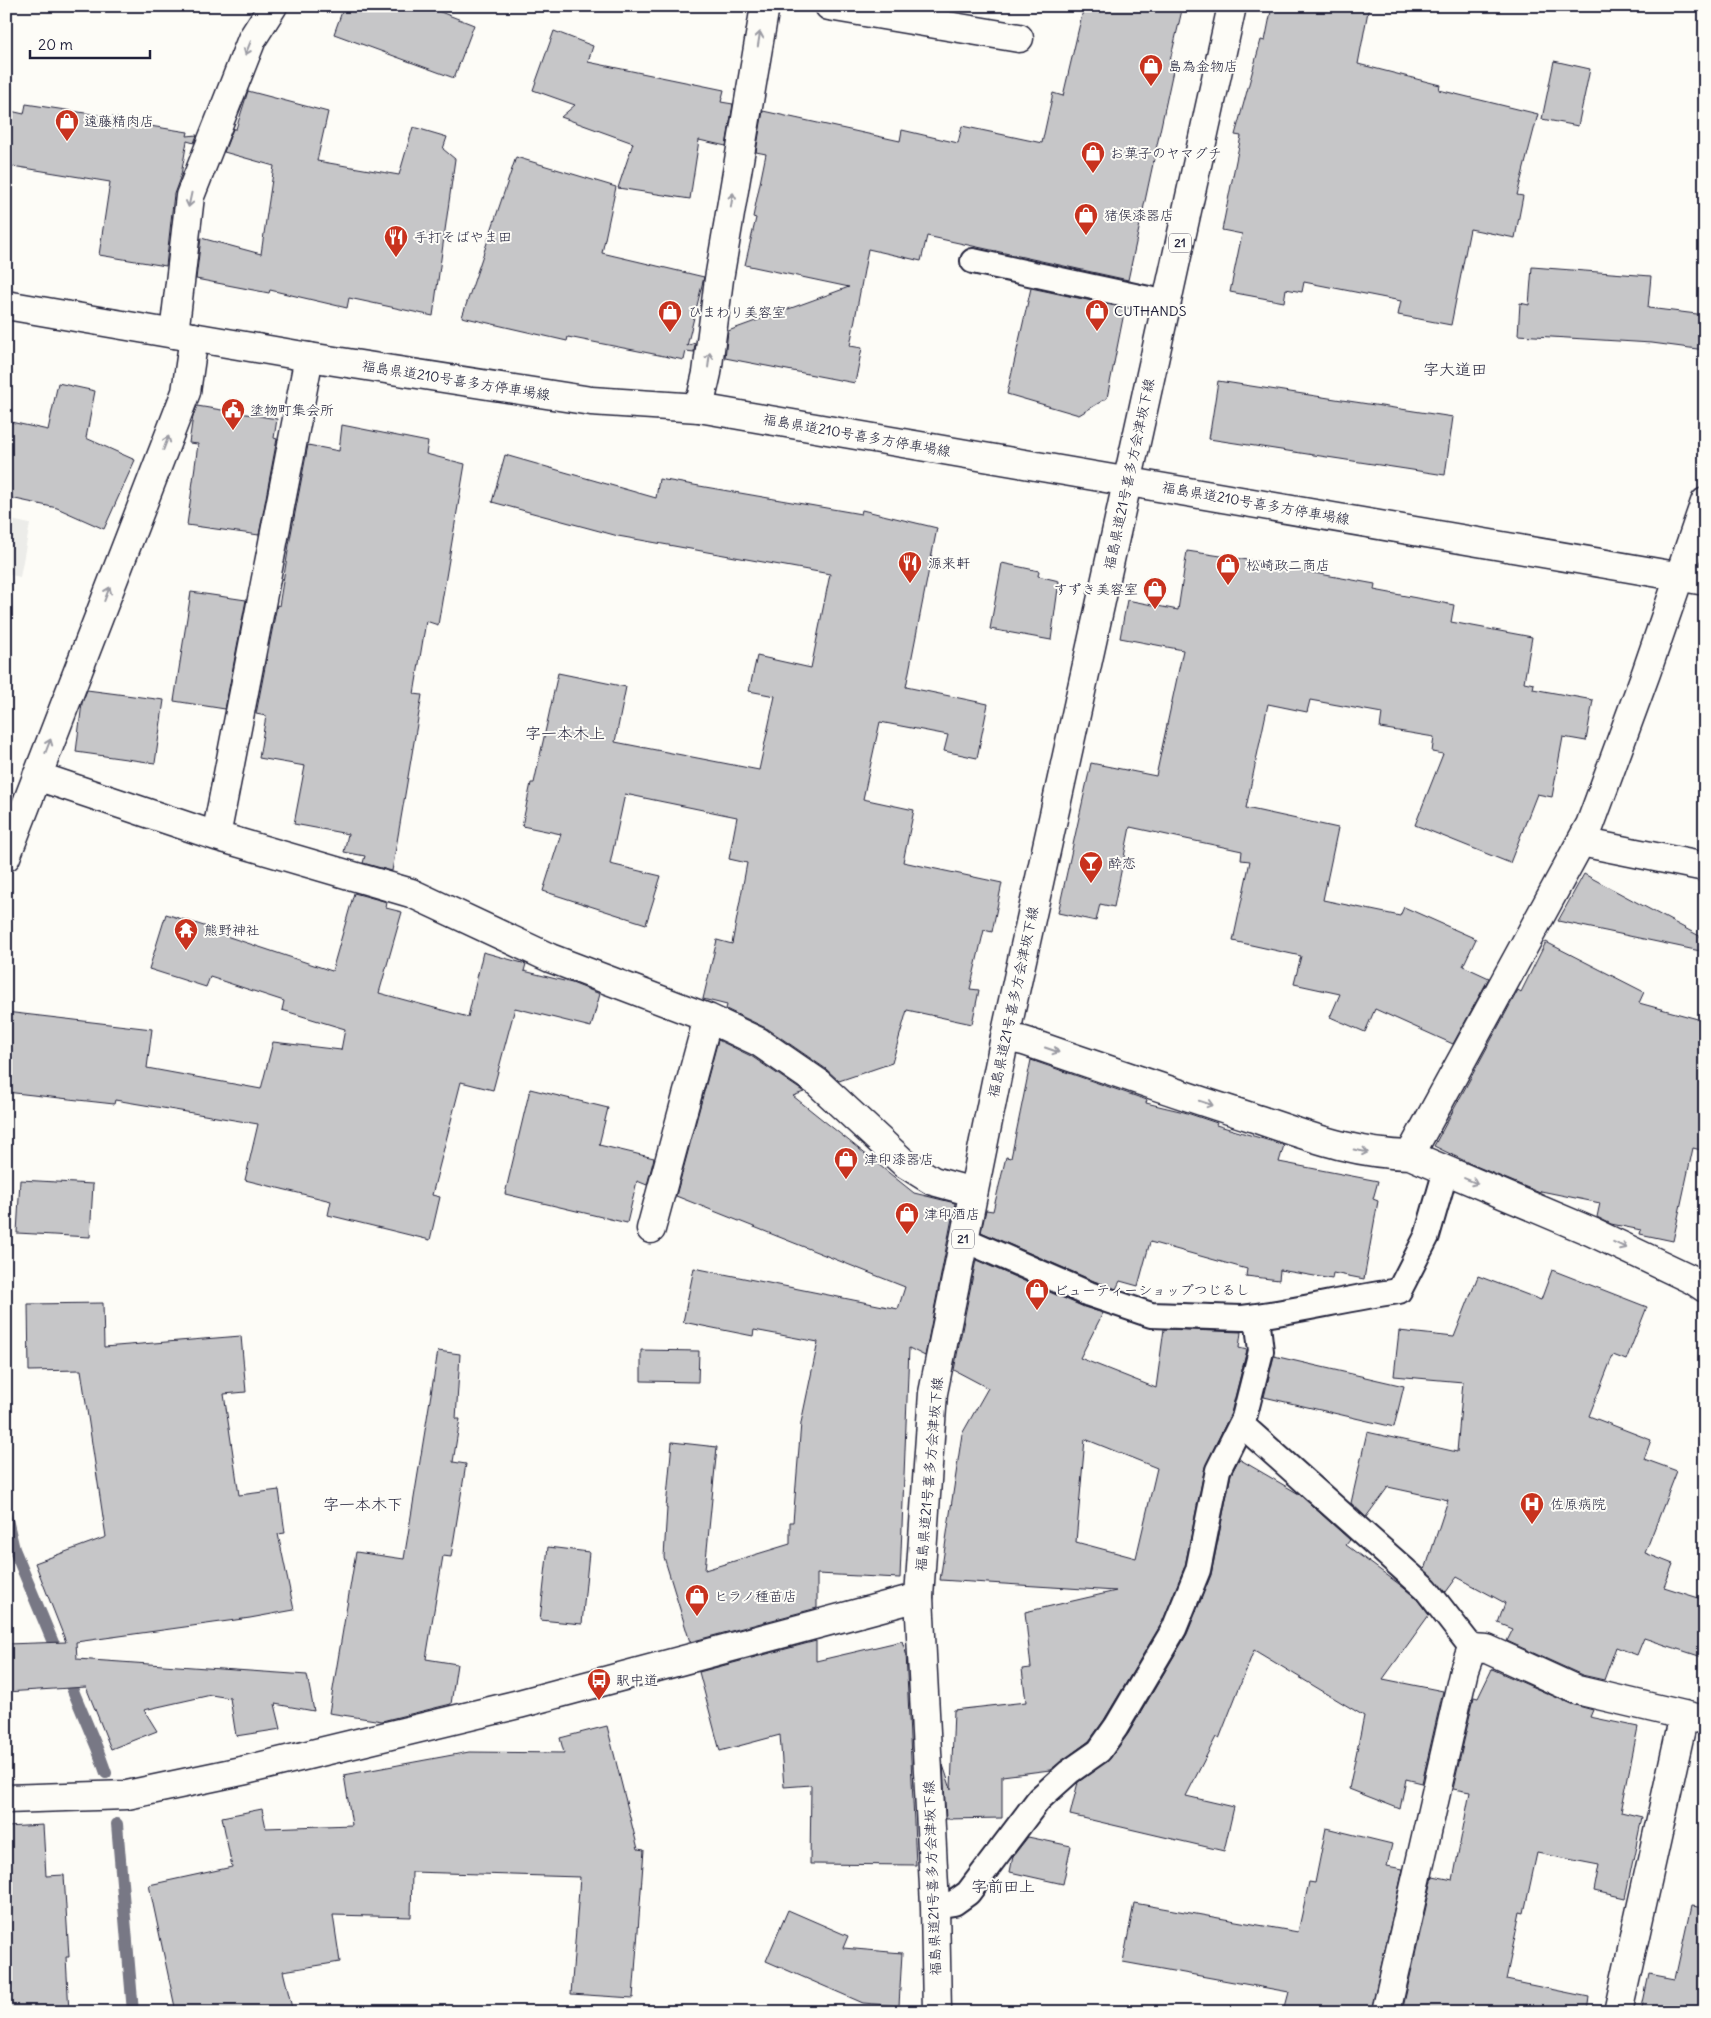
<svg xmlns="http://www.w3.org/2000/svg" width="1711" height="2018" font-family="Delius,'Klee One',sans-serif">
  <style>
    .built { fill: #ecece9 }
    .lines { fill: none; stroke-linecap: round; stroke-linejoin: round }
    .stream { stroke: #787885; stroke-width: 12 }
    .building { fill: #c6c6c8; stroke: #22223b; fill-rule: evenodd }
    .service-casing { stroke: #22223b; stroke-width: 28 }
    .minor-casing { stroke: #22223b; stroke-width: 31 }
    .secondary-casing { stroke: #22223b; stroke-width: 31 }
    .primary-casing { stroke: #22223b; stroke-width: 31 }
    .service { stroke: #fdfcf7; stroke-width: 24 }
    .minor { stroke: #fdfcf7; stroke-width: 28 }
    .secondary { stroke: #fdfcf7; stroke-width: 28 }
    .primary { stroke: #fdfcf7; stroke-width: 28 }
    .oneway { stroke: #9a9aa2 }
    .labels { text-anchor: middle; stroke-width: 4; stroke-linejoin: round; paint-order: stroke }
    .shield { fill: #fdfcf7; stroke: #646373; stroke-width: 1 }
    .shield-label { font-size: 12px; font-weight: bold; fill: #22223b }
    .poi-label { font-size: 14px; fill: #22223b; stroke: #fdfcf7; text-anchor: start }
    .street-label { font-size: 14px; fill: #22223b; stroke: #fdfcf7 }
    .quarter-label { font-size: 16px; fill: #22223b; stroke: #fdfcf7 }
  </style>
  <rect width="100%" height="100%" fill="#fdfcf7"/>
  <filter id="ink" filterUnits="userSpaceOnUse"><feTurbulence type="fractalNoise" baseFrequency=".02" numOctaves="2"/><feDisplacementMap in="SourceGraphic" scale="10" xChannelSelector="R" yChannelSelector="G"/><feConvolveMatrix kernelMatrix="1 2 1 2 8 2 1 2 1" color-interpolation-filters="sRGB"/></filter>
  <g filter="url(#ink)">
    <path class="built" d="M 6,519 L 30,524 L 20,577 L 6,574 Z"/>
    <g class="lines">
      <path class="stream" d="M 6,1515 L 14,1549 L 97,1748 L 106,1773
        M 117,1824 L 133,2012"/>
    </g>
    <path class="building" d="M 344,6 L 425,6 L 474,25 L 454,78 L 334,34 Z
      M 1084,6 L 1183,6 L 1169,65 L 1174,66 L 1128,280 L 927,236 L 921,261 L 868,249 L 850,346 L 862,348 L 855,383 L 725,358 L 728,331 L 849,287 L 745,265 L 756,218 L 753,217 L 766,154 L 756,152 L 763,111 L 900,141 L 902,130 L 958,143 L 962,126 L 1042,143 L 1053,93 L 1063,96 Z
      M 1272,6 L 1369,6 L 1358,64 L 1440,85 L 1439,90 L 1538,114 L 1517,195 L 1523,196 L 1515,238 L 1470,229 L 1451,325 L 1398,315 L 1401,301 L 1304,282 L 1302,292 L 1286,289 L 1284,302 L 1230,292 L 1242,234 L 1222,230 L 1241,136 L 1235,135 L 1261,40 L 1265,41 Z
      M 554,31 L 593,46 L 588,62 L 724,90 L 721,102 L 733,104 L 726,146 L 699,140 L 690,199 L 618,188 L 633,143 L 561,117 L 575,105 L 533,90 Z
      M 1554,61 L 1590,69 L 1578,126 L 1542,119 Z
      M 248,91 L 328,112 L 317,161 L 399,175 L 413,127 L 447,137 L 443,149 L 455,159 L 433,316 L 349,298 L 347,308 L 270,290 L 269,293 L 196,279 L 201,238 L 261,254 L 274,166 L 224,152 L 233,129 L 236,129 Z
      M 26,104 L 118,118 L 118,121 L 188,132 L 187,136 L 197,135 L 194,143 L 187,141 L 181,175 L 174,194 L 166,266 L 99,255 L 110,182 L 6,165 L 6,110 L 24,114 Z
      M 516,157 L 616,187 L 602,253 L 704,277 L 687,346 L 695,343 L 694,352 L 686,351 L 684,360 L 568,337 L 567,341 L 462,317 Z
      M 1532,267 L 1651,276 L 1648,308 L 1705,315 L 1705,350 L 1652,343 L 1518,335 L 1520,303 L 1529,305 Z
      M 1031,288 L 1125,308 L 1107,398 L 1079,415 L 1007,394 Z
      M 1218,381 L 1453,417 L 1445,475 L 1209,439 Z
      M 58,383 L 95,391 L 86,438 L 135,460 L 104,529 L 57,508 L 6,497 L 6,421 L 48,430 Z
      M 197,406 L 277,419 L 274,438 L 277,439 L 259,535 L 187,525 L 198,444 L 189,443 L 193,416 Z
      M 342,425 L 428,442 L 426,454 L 465,464 L 438,625 L 426,621 L 414,694 L 422,695 L 392,871 L 363,863 L 365,856 L 344,852 L 348,834 L 294,824 L 305,766 L 259,758 L 266,716 L 256,714 L 277,605 L 279,606 L 290,539 L 308,445 L 339,451 Z
      M 505,455 L 656,498 L 659,479 L 861,514 L 862,510 L 937,528 L 906,687 L 988,704 L 977,758 L 944,751 L 948,735 L 880,722 L 863,799 L 914,810 L 903,862 L 1002,883 L 992,932 L 984,930 L 970,989 L 979,990 L 972,1024 L 907,1010 L 892,1063 L 839,1081 L 826,1069 L 768,1029 L 726,1009 L 727,1005 L 703,999 L 717,940 L 732,944 L 747,863 L 729,859 L 737,817 L 625,794 L 610,864 L 661,876 L 646,924 L 543,891 L 561,834 L 522,826 L 531,783 L 534,783 L 558,673 L 626,687 L 615,742 L 759,770 L 775,696 L 749,691 L 757,656 L 811,668 L 830,574 L 618,536 L 492,502 Z
      M 1187,551 L 1282,565 L 1281,567 L 1375,584 L 1374,590 L 1454,605 L 1451,622 L 1532,637 L 1524,682 L 1534,684 L 1533,689 L 1593,700 L 1586,741 L 1563,737 L 1552,797 L 1537,794 L 1510,863 L 1415,825 L 1443,754 L 1432,752 L 1434,737 L 1380,728 L 1382,713 L 1310,700 L 1307,712 L 1268,704 L 1246,808 L 1338,828 L 1323,900 L 1400,916 L 1404,907 L 1476,939 L 1463,966 L 1489,978 L 1453,1044 L 1375,1009 L 1365,1032 L 1330,1017 L 1340,994 L 1294,984 L 1301,956 L 1233,941 L 1250,861 L 1241,860 L 1242,851 L 1130,827 L 1114,907 L 1100,904 L 1096,921 L 1058,913 L 1091,763 L 1156,776 L 1183,650 L 1120,638 L 1127,600 L 1178,610 Z
      M 1002,563 L 1039,571 L 1038,576 L 1059,581 L 1051,640 L 990,629 Z
      M 191,592 L 246,600 L 225,709 L 174,701 Z
      M 87,690 L 164,700 L 155,763 L 76,752 L 82,703 Z
      M 1584,874 L 1705,939 L 1705,952 L 1558,921 Z
      M 354,893 L 387,902 L 386,908 L 402,912 L 379,993 L 468,1017 L 483,952 L 526,964 L 524,971 L 572,983 L 600,994 L 591,1027 L 515,1008 L 493,1090 L 461,1082 L 432,1195 L 440,1197 L 430,1240 L 328,1215 L 331,1201 L 245,1180 L 258,1124 L 115,1100 L 114,1104 L 6,1092 L 6,1012 L 152,1029 L 147,1068 L 261,1089 L 273,1042 L 341,1050 L 345,1029 L 282,1010 L 284,1001 L 210,977 L 206,987 L 149,969 L 166,914 L 223,932 L 223,935 L 332,971 Z
      M 1546,942 L 1644,992 L 1639,1003 L 1705,1021 L 1705,1151 L 1693,1148 L 1673,1241 L 1640,1234 L 1641,1230 L 1611,1224 L 1597,1217 L 1600,1203 L 1541,1191 L 1540,1193 L 1471,1164 L 1434,1146 L 1518,990 L 1521,992 Z
      M 718,1040 L 751,1056 L 804,1092 L 793,1096 L 914,1193 L 955,1203 L 925,1356 L 909,1348 L 900,1578 L 817,1574 L 817,1608 L 690,1642 L 664,1557 L 667,1508 L 666,1508 L 672,1442 L 717,1447 L 705,1570 L 790,1544 L 790,1522 L 793,1522 L 801,1423 L 818,1342 L 754,1330 L 753,1336 L 683,1322 L 694,1268 L 898,1309 L 905,1287 L 676,1196 Z
      M 1031,1060 L 1147,1100 L 1146,1103 L 1184,1112 L 1217,1123 L 1216,1125 L 1284,1145 L 1279,1162 L 1378,1181 L 1373,1199 L 1378,1201 L 1364,1279 L 1333,1273 L 1332,1279 L 1280,1270 L 1279,1280 L 1246,1276 L 1247,1269 L 1150,1242 L 1138,1286 L 1120,1281 L 1116,1289 L 1094,1281 L 981,1232 L 986,1210 L 993,1211 L 1006,1157 L 1011,1158 Z
      M 530,1089 L 608,1108 L 599,1145 L 654,1158 L 647,1185 L 637,1181 L 627,1223 L 505,1194 Z
      M 20,1180 L 93,1184 L 90,1237 L 17,1233 Z
      M 976,1260 L 1084,1307 L 1103,1313 L 1080,1358 L 1156,1388 L 1164,1329 L 1241,1332 L 1239,1348 L 1247,1350 L 1231,1413 L 1205,1467 L 1185,1566 L 1162,1623 L 1104,1720 L 1089,1741 L 1050,1770 L 1002,1776 L 1002,1818 L 946,1819 L 943,1765 L 951,1789 L 954,1710 L 1026,1702 L 1022,1669 L 1031,1668 L 1025,1612 L 1116,1591 L 940,1580 L 962,1434 L 988,1388 L 954,1370 ZM 1085,1439 L 1157,1468 L 1136,1558 L 1076,1542 Z
      M 1552,1270 L 1647,1307 L 1626,1360 L 1613,1355 L 1589,1416 L 1651,1440 L 1644,1459 L 1677,1471 L 1645,1553 L 1673,1564 L 1664,1587 L 1705,1600 L 1705,1658 L 1644,1638 L 1637,1655 L 1616,1647 L 1604,1680 L 1582,1675 L 1507,1641 L 1513,1629 L 1498,1623 L 1505,1603 L 1457,1577 L 1446,1592 L 1425,1570 L 1448,1500 L 1388,1487 L 1366,1517 L 1351,1503 L 1367,1432 L 1457,1452 L 1463,1382 L 1394,1376 L 1399,1331 L 1454,1337 L 1478,1276 L 1541,1300 Z
      M 103,1303 L 104,1347 L 241,1336 L 246,1392 L 224,1394 L 239,1495 L 279,1490 L 285,1533 L 278,1534 L 294,1610 L 250,1618 L 76,1642 L 77,1659 L 307,1675 L 314,1711 L 275,1704 L 281,1729 L 236,1736 L 230,1698 L 211,1695 L 144,1710 L 157,1731 L 111,1749 L 86,1687 L 6,1692 L 6,1644 L 66,1642 L 35,1563 L 106,1537 L 81,1370 L 29,1371 L 28,1304 Z
      M 641,1350 L 699,1351 L 698,1382 L 641,1381 Z
      M 438,1351 L 460,1354 L 456,1419 L 460,1419 L 453,1462 L 466,1464 L 451,1557 L 443,1556 L 426,1659 L 457,1664 L 451,1704 L 382,1721 L 329,1713 L 356,1552 L 404,1559 Z
      M 1274,1356 L 1404,1386 L 1394,1427 L 1264,1397 Z
      M 1239,1459 L 1299,1494 L 1350,1540 L 1346,1545 L 1399,1584 L 1416,1598 L 1429,1615 L 1383,1679 L 1443,1691 L 1422,1783 L 1406,1779 L 1400,1809 L 1349,1789 L 1364,1716 L 1254,1650 L 1219,1739 L 1216,1737 L 1186,1796 L 1234,1807 L 1224,1851 L 1070,1815 L 1078,1782 L 1110,1759 L 1128,1734 L 1187,1634 L 1211,1575 L 1231,1474 Z
      M 548,1547 L 589,1552 L 582,1624 L 540,1620 Z
      M 816,1641 L 816,1661 L 902,1641 L 906,1653 L 916,1865 L 810,1864 L 811,1785 L 784,1787 L 780,1735 L 720,1751 L 699,1672 Z
      M 1492,1669 L 1571,1704 L 1593,1710 L 1590,1717 L 1638,1727 L 1621,1812 L 1642,1817 L 1625,1898 L 1594,1891 L 1599,1865 L 1537,1853 L 1524,1913 L 1520,1912 L 1506,1980 L 1589,1997 L 1587,2012 L 1402,2012 L 1433,1876 L 1453,1880 L 1470,1792 L 1453,1789 L 1474,1697 L 1478,1698 Z
      M 607,1726 L 638,1849 L 644,1850 L 633,1998 L 571,1994 L 580,1877 L 412,1872 L 411,1917 L 333,1915 L 340,1962 L 283,1971 L 293,2012 L 176,2012 L 149,1885 L 232,1867 L 222,1817 L 262,1809 L 266,1828 L 352,1825 L 344,1775 L 469,1752 L 564,1753 L 560,1738 Z
      M 43,1825 L 46,1876 L 64,1875 L 69,1957 L 66,1957 L 69,2012 L 6,2012 L 6,1827 Z
      M 1326,1828 L 1392,1844 L 1387,1866 L 1403,1869 L 1371,2012 L 1308,2012 L 1285,2007 L 1289,1992 L 1123,1962 L 1134,1903 L 1298,1932 L 1309,1882 L 1315,1883 Z
      M 1028,1837 L 1071,1846 L 1063,1884 L 1010,1872 L 1013,1856 Z
      M 1691,1906 L 1705,1908 L 1705,2012 L 1641,2012 L 1649,1974 L 1675,1979 Z
      M 788,1910 L 848,1936 L 843,1948 L 902,1953 L 899,2006 L 863,2003 L 766,1961 Z"/>
    <g class="lines">
      <g class="service-casing">
        <path id="service" d="M 973,261 L 1167,303
          M 963,1239 L 1089,1294 L 1151,1315 L 1242,1318 C 1295,1312 1347,1298 1399,1291 L 1427,1236 L 1446,1170
          M 1242,1425 L 1426,1589 L 1472,1648
          M 935,1906 L 954,1903 L 968,1893 L 1039,1799 L 1069,1772 L 1099,1751 L 1116,1727 L 1174,1629 L 1198,1570 L 1218,1470 L 1244,1418 L 1261,1351 L 1257,1316"/>
      </g>
      <g class="minor-casing">
        <path id="minor" d="M 829,6 L 1019,38
          M 174,334 L 190,196 L 252,39 L 273,6
          M 699,408 L 707,373 L 719,279 L 765,6
          M 37,776 L 216,836 L 411,893 L 550,958 L 708,1018 L 759,1042 L 817,1082 L 904,1163 L 933,1181 L 973,1192
          M 216,836 L 309,357
          M 1581,842 L 1705,867
          M 6,857 L 186,392 L 194,337
          M 1005,1037 L 1024,1041 C 1100,1067 1175,1093 1251,1117 C 1305,1135 1352,1154 1410,1155 L 1592,1232 L 1693,1280 L 1705,1288
          M 1410,1155 L 1590,825 L 1646,673 L 1705,502
          M 651,1229 L 708,1018
          M 6,1799 L 127,1795 L 246,1770 L 519,1704 L 919,1597
          M 1386,2012 L 1464,1670 L 1472,1648 L 1487,1649 L 1577,1690 L 1705,1720
          M 1618,2012 L 1684,1715"/>
      </g>
      <g class="secondary-casing">
        <path id="secondary" d="M 6,305 L 309,357 L 591,401 L 699,408 L 1705,581"/>
      </g>
      <g class="primary-casing">
        <path id="primary" d="M 937,2012 L 935,1906 L 919,1597 L 933,1393 L 1005,1037 L 1232,6"/>
      </g>
      <use href="#service" class="service"/>
      <use href="#minor" class="minor"/>
      <use href="#secondary" class="secondary"/>
      <use href="#primary" class="primary"/>
    </g>
    <defs><path id="oneway-shaft" d="M-6 0H5M1.5-3L5.5 0L1.5 3" fill="none" stroke-width="1.6" stroke-linecap="round" stroke-linejoin="round" transform="scale(1.25)"/></defs>
    <g class="oneway">
      <use href="#oneway-shaft" transform="translate(759 39) rotate(-81)"/>
      <use href="#oneway-shaft" transform="translate(248 48) rotate(112)"/>
      <use href="#oneway-shaft" transform="translate(190 200) rotate(102)"/>
      <use href="#oneway-shaft" transform="translate(732 200) rotate(-81)"/>
      <use href="#oneway-shaft" transform="translate(709 360) rotate(-83)"/>
      <use href="#oneway-shaft" transform="translate(166 443) rotate(-69)"/>
      <use href="#oneway-shaft" transform="translate(107 594) rotate(-69)"/>
      <use href="#oneway-shaft" transform="translate(48 746) rotate(-69)"/>
      <use href="#oneway-shaft" transform="translate(1052 1050) rotate(19)"/>
      <use href="#oneway-shaft" transform="translate(1206 1103) rotate(18)"/>
      <use href="#oneway-shaft" transform="translate(1361 1151) rotate(11)"/>
      <use href="#oneway-shaft" transform="translate(1471 1181) rotate(23)"/>
      <use href="#oneway-shaft" transform="translate(1620 1245) rotate(25)"/>
    </g>
  </g>
  <defs>
    <g id="shop-pin" transform="scale(1.25)"><path d="M0 17L-7.5 6A9.5 9.5 0 1 1 7.5 6Z" fill="#c8321e" stroke="#fdfcf7"/><path d="M-5-2.5h2.3a2.7 3.5 0 0 1 5.4 0H5L5.5 6h-11ZM-1.5-2.5h3a1.5 2.3 0 0 0-3 0Z" fill="#fff"/></g>
    <g id="restaurant-pin" transform="scale(1.25)"><path d="M0 17L-7.5 6A9.5 9.5 0 1 1 7.5 6Z" fill="#c8321e" stroke="#fdfcf7"/><path d="M-5-6h1v4h1v-4h1v4h1v-4h1v5L-1.5 .5V6h-2V.5L-5-1ZM5-6V6H3V1.5H1.5Q1.5-4 5-6Z" fill="#fff"/></g>
    <g id="civic-pin" transform="scale(1.25)"><path d="M0 17L-7.5 6A9.5 9.5 0 1 1 7.5 6Z" fill="#c8321e" stroke="#fdfcf7"/><path d="M-.6-6.5H3V-4.5H.6V-3L4-1V1h2V6H-6V1h2V-1L-.6-3ZM-1.2 2.5V6h2.4V2.5Z" fill="#fff"/></g>
    <g id="bar-pin" transform="scale(1.25)"><path d="M0 17L-7.5 6A9.5 9.5 0 1 1 7.5 6Z" fill="#c8321e" stroke="#fdfcf7"/><path d="M-6-5H6L.8 .8V4.5H3.5V6h-7V4.5H-.8V.8Z" fill="#fff"/></g>
    <g id="temple-pin" transform="scale(1.25)"><path d="M0 17L-7.5 6A9.5 9.5 0 1 1 7.5 6Z" fill="#c8321e" stroke="#fdfcf7"/><path d="M0-6L5-2H3V0L6.5 2.5H4V6H1.5V3h-3V6H-4V2.5H-6.5L-3 0V-2H-5Z" fill="#fff"/></g>
    <g id="hospital-pin" transform="scale(1.25)"><path d="M0 17L-7.5 6A9.5 9.5 0 1 1 7.5 6Z" fill="#c8321e" stroke="#fdfcf7"/><path d="M-5-5h3v3.5h4V-5h3V5h-3V1.5h-4V5h-3Z" fill="#fff"/></g>
    <g id="bus-pin" transform="scale(1.25)"><path d="M0 17L-7.5 6A9.5 9.5 0 1 1 7.5 6Z" fill="#c8321e" stroke="#fdfcf7"/><path d="M-5-6H5V4H4V6H2V4H-2V6H-4V4H-5ZM-3.5-4V0h7V-4ZM-3.5 1.2v1.5H-2V1.2ZM2 1.2v1.5H3.5V1.2Z" fill="#fff"/></g>
  </defs>
  <g fill-rule="evenodd">
    <use href="#shop-pin" x="1151" y="66"/>
    <use href="#shop-pin" x="67" y="121"/>
    <use href="#shop-pin" x="1093" y="153"/>
    <use href="#shop-pin" x="1086" y="215"/>
    <use href="#restaurant-pin" x="396" y="237"/>
    <use href="#shop-pin" x="1097" y="311"/>
    <use href="#shop-pin" x="670" y="312"/>
    <use href="#civic-pin" x="233" y="410"/>
    <use href="#restaurant-pin" x="910" y="563"/>
    <use href="#shop-pin" x="1228" y="565"/>
    <use href="#shop-pin" x="1155" y="589"/>
    <use href="#bar-pin" x="1091" y="863"/>
    <use href="#temple-pin" x="186" y="930"/>
    <use href="#shop-pin" x="846" y="1159"/>
    <use href="#shop-pin" x="907" y="1214"/>
    <use href="#shop-pin" x="1037" y="1290"/>
    <use href="#hospital-pin" x="1532" y="1504"/>
    <use href="#shop-pin" x="697" y="1596"/>
    <use href="#bus-pin" x="599" y="1680"/>
  </g>
  <g class="labels">
    <g class="shield">
      <rect x="1169" y="233.5" width="22" height="19" rx="4"/>
      <rect x="952" y="1229.5" width="22" height="19" rx="4"/>
    </g>
    <g class="shield-label">
      <text x="1180" y="247">21</text>
      <text x="963" y="1243">21</text>
    </g>
    <g class="poi-label">
      <text x="1168" y="71">島為金物店</text>
      <text x="84" y="126">遠藤精肉店</text>
      <text x="1110" y="158">お菓子のヤマグチ</text>
      <text x="1104" y="220">猪俣漆器店</text>
      <text x="414" y="242">手打そばやま田</text>
      <text x="1114" y="316">CUTHANDS</text>
      <text x="688" y="317">ひまわり美容室</text>
      <text x="250" y="415">塗物町集会所</text>
      <text x="928" y="568">源来軒</text>
      <text x="1246" y="570">松崎政二商店</text>
      <text x="1138" y="594" text-anchor="end">すずき美容室</text>
      <text x="1108" y="868">酔恋</text>
      <text x="204" y="935">熊野神社</text>
      <text x="864" y="1164">津印漆器店</text>
      <text x="924" y="1219">津印酒店</text>
      <text x="1054" y="1295">ビューティーショップつじるし</text>
      <text x="1550" y="1509">佐原病院</text>
      <text x="714" y="1601">ヒラノ種苗店</text>
      <text x="616" y="1685">駅中道</text>
    </g>
    <g class="street-label">
      <text transform="translate(456 380) rotate(9)" y="5">福島県道210号喜多方停車場線</text>
      <text transform="translate(857 435) rotate(10)" y="5">福島県道210号喜多方停車場線</text>
      <text transform="translate(1129 474) rotate(-78)" y="5">福島県道21号喜多方会津坂下線</text>
      <text transform="translate(1256 503) rotate(10)" y="5">福島県道210号喜多方停車場線</text>
      <text transform="translate(1013 1002) rotate(-78)" y="5">福島県道21号喜多方会津坂下線</text>
      <text transform="translate(929 1474) rotate(-85)" y="5">福島県道21号喜多方会津坂下線</text>
      <text transform="translate(932 1878) rotate(-92)" y="5">福島県道21号喜多方会津坂下線</text>
    </g>
    <g class="quarter-label">
      <text x="1455" y="375">字大道田</text>
      <text x="565" y="739">字一本木上</text>
      <text x="363" y="1510">字一本木下</text>
      <text x="1003" y="1892">字前田上</text>
    </g>
  </g>
  <rect width="1711" height="2018" fill="none" stroke="#fdfcf7" stroke-width="25"/>
  <rect x="12" y="12" width="1686" height="1993" fill="none" stroke="#22223b" stroke-width="2" filter="url(#ink)"/>
  <path d="M30 50v8h120v-8" fill="none" stroke="#22223b" stroke-width="2.5"/>
  <text x="38" y="50" font-size="15" fill="#22223b" stroke="#fdfcf7" stroke-width="4" paint-order="stroke">20 m</text>
</svg>
